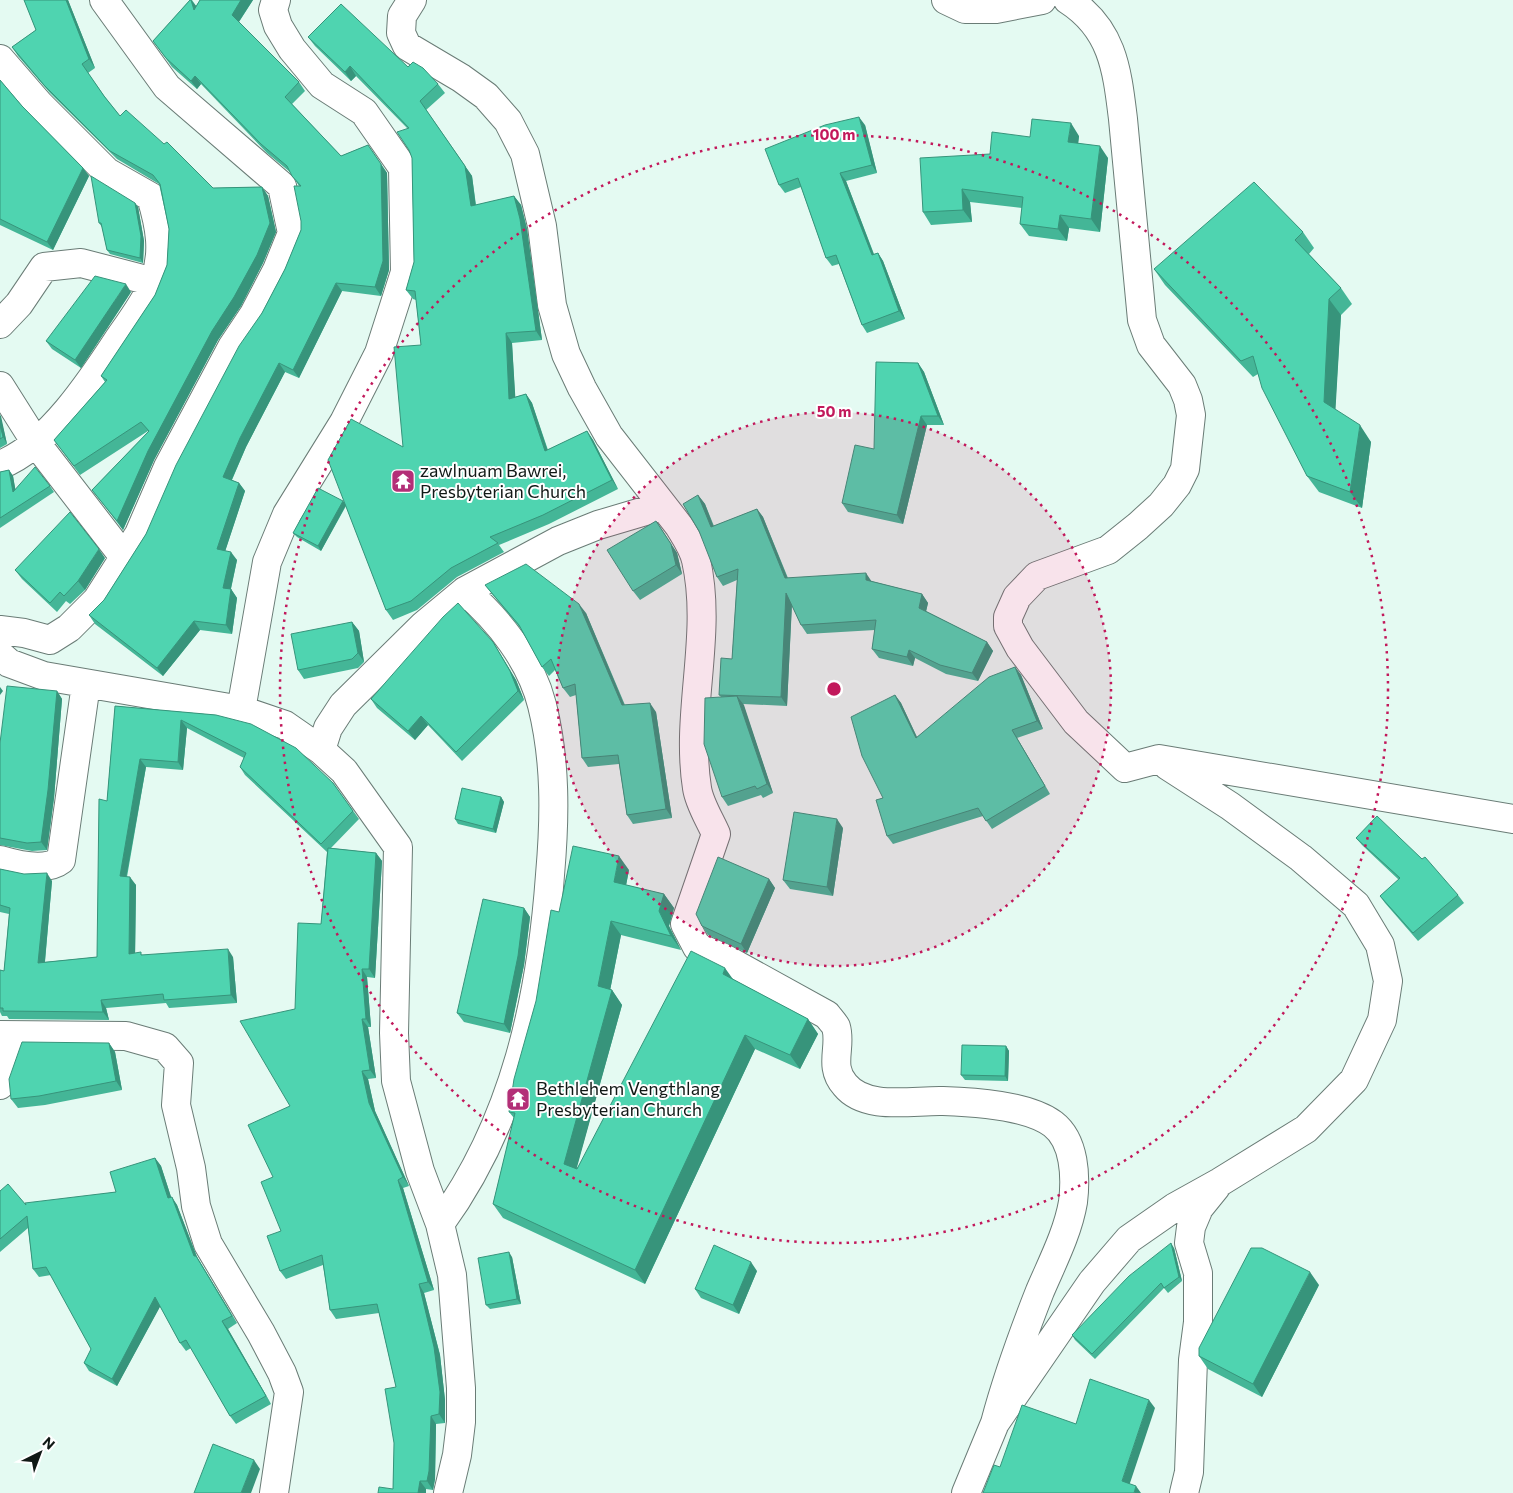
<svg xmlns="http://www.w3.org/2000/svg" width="1513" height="1493" font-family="Commissioner,sans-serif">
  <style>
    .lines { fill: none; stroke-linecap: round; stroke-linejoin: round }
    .minor-casing { stroke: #6a7c76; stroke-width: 30 }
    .minor { stroke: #fff; stroke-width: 28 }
    .wall { fill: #44b697 }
    .shaded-wall { fill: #37947b }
    .building { fill: #4fd4b0; stroke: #37947b }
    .ring { fill: none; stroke: #c2185b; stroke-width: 2.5; stroke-dasharray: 2.5 5 }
    .labels { text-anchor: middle; stroke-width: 4; stroke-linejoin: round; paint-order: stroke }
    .poi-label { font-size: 18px; fill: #111916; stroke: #fff; text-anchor: start }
    .centre { fill: #c2185b; stroke: #fff; stroke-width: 2.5 }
    .ring-label { font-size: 15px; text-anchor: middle; font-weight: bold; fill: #c2185b; stroke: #fff; stroke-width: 4; stroke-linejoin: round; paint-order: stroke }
  </style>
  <rect width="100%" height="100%" fill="#e4faf2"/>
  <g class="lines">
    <g class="minor-casing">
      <path id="minor" d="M 412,0 L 402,16 L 401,33 L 407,46 L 461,78 L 486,96 L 508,121 L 525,154 L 542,226 L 552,305 L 566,354 L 582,388 L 609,436 L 679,526 C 685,536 693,547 696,560 C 713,635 685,712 697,788 C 699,803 710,820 716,834 L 685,924 L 697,947 L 722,957 L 827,1015 C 829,1018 834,1023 836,1027 C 842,1047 828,1066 845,1085 C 866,1111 913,1100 943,1101 C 974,1102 1027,1105 1053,1124 C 1075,1141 1076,1177 1073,1202 C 1068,1232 1052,1263 1040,1291 C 1023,1334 1007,1378 995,1423
        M 946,0 L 965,9 L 996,9 L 1042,0
        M 1068,0 C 1113,29 1117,70 1123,119 L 1142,320 L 1151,345 L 1182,385 L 1188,400 L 1191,415 L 1185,469 L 1177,485 L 1161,505 L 1138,526 L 1108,550 L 1037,576 L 1017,597 L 1008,617 L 1008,626 L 1020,648 L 1076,722 L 1125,768 L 1159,759 L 1513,819
        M 0,59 L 39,104 L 107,172 L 151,197 C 160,226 165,253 154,282 C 146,301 132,320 120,337 C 92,380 49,446 0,465
        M 0,324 L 19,304 L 44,267 L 81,263 L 154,282
        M 0,386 L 36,443 L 124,557
        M 0,630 L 24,633 L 50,640 L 69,628 L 97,600 L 139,534 L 168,467 L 232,347 L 254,314 L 277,270 L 292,233 L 282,186 L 167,87 L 104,0
        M 0,655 L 9,663 L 44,676 L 241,710 L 285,725 L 321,750 L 344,771 L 398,847 L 394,1033 L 396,1081 L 420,1171 L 440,1224 L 452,1275 L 461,1388 L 461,1422 L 457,1455 L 448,1493
        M 241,710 L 267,562 L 287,514 L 344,422 L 379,353 L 405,272 L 403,168 L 364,112 L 322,85 L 292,49 L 278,26 L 273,10 L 276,0
        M 321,750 L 328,728 L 343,705 L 424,625 L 465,591 L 558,541 L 598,525 L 662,506
        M 0,860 C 17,865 46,872 61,860 L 86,684
        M 0,1035 L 126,1036 L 165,1047 L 179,1063 L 176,1105 L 191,1168 L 196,1206 L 208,1244 L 261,1333 L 282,1373 L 289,1392 L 274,1493
        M 0,1085 L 16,1037
        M 440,1224 C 515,1121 541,999 550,875 C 555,818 556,761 542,705 C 531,661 499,620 465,591
        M 966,1493 L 995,1423 L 1092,1282 L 1129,1239 L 1175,1207 L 1220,1182 L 1306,1129 L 1354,1080 L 1382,1020 L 1388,981 L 1380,945 L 1356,905 L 1301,858 L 1230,806 L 1168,766
        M 1184,1493 L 1189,1472 L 1193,1360 L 1198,1322 L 1198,1273 L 1189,1243 L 1191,1227 L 1199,1208 L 1216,1187"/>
    </g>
    <use href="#minor" class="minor"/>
  </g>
  <path class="wall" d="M 24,0 L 68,0 L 95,68 L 88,73 L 105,97 L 120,116 L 213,188 L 262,187 L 268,196 L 276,232 L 263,263 L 241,306 L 218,340 L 154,460 L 123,530 L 92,490 L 148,432 L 148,431 L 80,475 L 54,440 L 105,382 L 101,376 L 155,295 L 167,265 L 169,229 L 159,184 L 117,159 L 50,93 L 18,56 L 12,47 L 36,30 Z
    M 190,0 L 192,0 L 196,6 L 200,0 L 253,0 L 239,22 L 299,82 L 305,91 L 292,104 L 341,156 L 368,145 L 387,173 L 389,270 L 381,296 L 342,291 L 299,378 L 285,372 L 246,447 L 232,480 L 239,483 L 245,491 L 225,551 L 237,560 L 231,589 L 237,598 L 232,634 L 200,630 L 163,676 L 95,624 L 89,615 L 104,600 L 146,534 L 285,269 L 301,230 L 301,221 L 299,186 L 290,172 L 267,153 L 201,84 L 197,89 L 172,67 L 153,41 Z
    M 308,37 L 408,67 L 438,84 L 445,93 L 426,110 L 472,176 L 476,205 L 514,196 L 521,205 L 527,229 L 542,340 L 512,343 L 515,397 L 526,394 L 532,403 L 548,450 L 587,431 L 593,440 L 618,489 L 549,524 L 499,545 L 504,552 L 457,577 L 417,610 L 393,620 L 386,610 L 346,506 L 321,551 L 297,537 L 293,533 L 343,501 L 345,503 L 403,447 L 421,345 L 416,300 L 413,299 L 406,290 L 414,262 L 412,158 L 407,128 L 356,76 L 351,81 L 315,46 Z
    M 0,80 L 22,106 L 83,168 L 89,176 L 53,250 L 0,225 Z
    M 865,125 L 877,173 L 846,181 L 874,254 L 878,253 L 883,261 L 905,319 L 867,333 L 862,325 L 839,264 L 832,266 L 826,258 L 801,187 L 785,193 L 779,185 Z
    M 1079,136 L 1078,143 L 1108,158 L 1100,232 L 1069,228 L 1067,241 L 1029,236 L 1020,224 L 1022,208 L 970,202 L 972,222 L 931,225 L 923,212 L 990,154 L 1030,137 Z
    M 135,203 L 138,207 L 144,241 L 143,263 L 110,254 L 107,250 L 102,227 L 99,223 Z
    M 1303,232 L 1314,248 L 1309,254 L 1341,288 L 1352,304 L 1341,315 L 1335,409 L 1371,442 L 1362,508 L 1319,492 L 1307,476 L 1258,374 L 1253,377 L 1165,285 L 1154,269 Z
    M 131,292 L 81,368 L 52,349 L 46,341 Z
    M 918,363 L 924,372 L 944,425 L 927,425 L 903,524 L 848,512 L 842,503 L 874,449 Z
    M 0,415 L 7,444 L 0,448 Z
    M 9,470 L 13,476 L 15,489 L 50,486 L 54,492 L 0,528 L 0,472 Z
    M 698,495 L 705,504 L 714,526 L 757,509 L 763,517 L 788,578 L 871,581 L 922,594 L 928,603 L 926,611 L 987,642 L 993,651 L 978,681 L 946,674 L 915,658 L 913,666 L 879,658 L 872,649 L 875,630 L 807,634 L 801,625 L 792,605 L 787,706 L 743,704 L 773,793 L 763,798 L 761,795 L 728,806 L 722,797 L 721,697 L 719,695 L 732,659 L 737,580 L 723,586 L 717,577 Z
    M 662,530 L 677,553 L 682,574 L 640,600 L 633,591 Z
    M 105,558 L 85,590 L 70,604 L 66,601 L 57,612 L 22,579 L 15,570 Z
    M 485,585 L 586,613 L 625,705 L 656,712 L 672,818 L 633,824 L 627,815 L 619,764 L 588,767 L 582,758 L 576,695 L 570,697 L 563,688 L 555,670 L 549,676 L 542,667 L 521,629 L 492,594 Z
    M 352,622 L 359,631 L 364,662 L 358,668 L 304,679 L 298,670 Z
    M 493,642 L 516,680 L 524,700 L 462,761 L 428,725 L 415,740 L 377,708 L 371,699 Z
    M 1015,667 L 1021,675 L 1043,729 L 1017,738 L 1050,794 L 992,829 L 983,816 L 893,844 L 887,836 L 883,798 L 895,695 L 901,703 L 917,737 Z
    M 57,691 L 62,699 L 54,798 L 47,850 L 32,851 L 0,845 L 0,743 Z
    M 115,706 L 216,715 L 333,783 L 359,819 L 331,848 L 376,853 L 382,861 L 375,978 L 367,977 L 371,1027 L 368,1027 L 376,1078 L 368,1079 L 375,1111 L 409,1186 L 403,1188 L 434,1290 L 424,1293 L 440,1355 L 445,1400 L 445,1423 L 436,1424 L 435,1479 L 433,1490 L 426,1489 L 426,1493 L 378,1493 L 393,1489 L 396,1387 L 379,1313 L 336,1319 L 330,1310 L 323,1265 L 286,1279 L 280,1271 L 281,1231 L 273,1177 L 290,1106 L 295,1009 L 321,924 L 327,852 L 245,775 L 240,767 L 244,758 L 187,728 L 183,770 L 146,767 L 127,877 L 136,885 L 135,953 L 143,955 L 233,957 L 237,1003 L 169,1008 L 166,1003 L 106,1008 L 109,1020 L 9,1019 L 7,1016 L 2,1016 L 0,1012 L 0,970 L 4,971 L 9,914 L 0,912 L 0,869 L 52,881 L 45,962 L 97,957 L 107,801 Z
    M 501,797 L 504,802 L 496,833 L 458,824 L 455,819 Z
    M 843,828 L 833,896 L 790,889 L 783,880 Z
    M 1356,838 L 1458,895 L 1464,903 L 1418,941 L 1385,903 L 1380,896 L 1399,880 L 1362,845 Z
    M 629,870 L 626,885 L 664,894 L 674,908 L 669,926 L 681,950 L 621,935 L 610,990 L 612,990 L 622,1005 L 576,1169 L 734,980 L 808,1019 L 818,1034 L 800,1069 L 755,1049 L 645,1284 L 503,1218 L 493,1204 L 514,1118 L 509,1112 L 559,912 Z
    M 769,879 L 775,888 L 747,953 L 708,935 L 702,926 Z
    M 524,908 L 530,917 L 524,965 L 510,1033 L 464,1022 L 457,1013 Z
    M 109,1043 L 115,1052 L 122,1090 L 45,1105 L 18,1108 L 11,1099 Z
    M 1006,1046 L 1009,1051 L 1008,1081 L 965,1080 L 961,1075 Z
    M 155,1158 L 161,1166 L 171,1197 L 177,1205 L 197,1257 L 237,1323 L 228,1329 L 271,1404 L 236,1424 L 230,1416 L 191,1348 L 186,1351 L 180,1343 L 160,1306 L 117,1386 L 89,1371 L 84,1363 L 91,1349 L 51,1275 L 39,1277 L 33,1269 L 28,1228 L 0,1252 L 0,1191 L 26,1205 L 116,1192 Z
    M 1174,1248 L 1182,1281 L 1168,1293 L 1164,1288 L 1095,1359 L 1075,1340 L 1072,1335 Z
    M 512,1257 L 521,1304 L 490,1309 L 486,1305 Z
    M 757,1271 L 739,1314 L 701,1298 L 695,1289 Z
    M 1319,1285 L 1262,1397 L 1208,1369 L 1199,1356 Z"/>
  <path class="shaded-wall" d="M 66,0 L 68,0 L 95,68 L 89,59 Z
    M 191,0 L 197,7 L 194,10 Z
    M 241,0 L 253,0 L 238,23 L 232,15 Z
    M 350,66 L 356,76 L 351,81 L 345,72 Z
    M 195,76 L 201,84 L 197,89 L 191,81 Z
    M 420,101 L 472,176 L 477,216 L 471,206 Z
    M 859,117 L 865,125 L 877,173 L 872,165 Z
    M 1071,123 L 1079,136 L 1077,154 L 1068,142 Z
    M 1100,146 L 1108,158 L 1100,232 L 1091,219 Z
    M 381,164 L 387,173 L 389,270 L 381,296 L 375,287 Z
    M 83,168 L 89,176 L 53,250 L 47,242 Z
    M 840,173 L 846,181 L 877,263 L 872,255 Z
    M 262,187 L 268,196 L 276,232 L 263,263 L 241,306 L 218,340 L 154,460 L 123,530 L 117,521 Z
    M 962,189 L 970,202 L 972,222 L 963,210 Z
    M 514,196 L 521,205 L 527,229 L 542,340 L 536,331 Z
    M 135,203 L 138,207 L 144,241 L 143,263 L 140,258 Z
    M 1060,215 L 1069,228 L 1067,241 L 1058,229 Z
    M 878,253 L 883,261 L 905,319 L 899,311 Z
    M 336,283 L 342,291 L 299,378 L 293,370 Z
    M 126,284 L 131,292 L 81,368 L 75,360 Z
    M 1329,299 L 1341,315 L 1335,418 L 1324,402 Z
    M 506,333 L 512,343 L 516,408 L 509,399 Z
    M 279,363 L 285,372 L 246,447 L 229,486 L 223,477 L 240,438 Z
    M 918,363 L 924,372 L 944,425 L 938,416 Z
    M 526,394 L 532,403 L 551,461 L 545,451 Z
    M 0,415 L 1,416 L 7,444 L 3,437 L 0,425 Z
    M 921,416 L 927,425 L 903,524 L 897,515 Z
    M 1360,425 L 1371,442 L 1362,508 L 1350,492 Z
    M 587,431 L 593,440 L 618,489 L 612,480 Z
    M 9,470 L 13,476 L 17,498 L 13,492 Z
    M 239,483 L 245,491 L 223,558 L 217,549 Z
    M 698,495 L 705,504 L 717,536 L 711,527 Z
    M 343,501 L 346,505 L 321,551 L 318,546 Z
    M 757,509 L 763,517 L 791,587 L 785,578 Z
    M 656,521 L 677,553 L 682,574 L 676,565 Z
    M 99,549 L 105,558 L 85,590 L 78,581 Z
    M 231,552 L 237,560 L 229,597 L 223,588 Z
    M 866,573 L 872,582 L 866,580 Z
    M 231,589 L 237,598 L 232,634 L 226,625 Z
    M 786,593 L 792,601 L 787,706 L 781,697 Z
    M 922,594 L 928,603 L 925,616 L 919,608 Z
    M 579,604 L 586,613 L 628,714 L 622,705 Z
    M 194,621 L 200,630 L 163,676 L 157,668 Z
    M 352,622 L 359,631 L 364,662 L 358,653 Z
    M 493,642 L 516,680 L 524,700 L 518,691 Z
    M 987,642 L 993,651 L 978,681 L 972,673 Z
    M 909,650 L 915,658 L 913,666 L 907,657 Z
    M 1015,667 L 1021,675 L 1043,729 L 1037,721 Z
    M 0,687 L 3,691 L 0,695 Z
    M 57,691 L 62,699 L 54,798 L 47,850 L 41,842 Z
    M 895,695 L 901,703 L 921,746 L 916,738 Z
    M 737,696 L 744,705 L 773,793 L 767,784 Z
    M 650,703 L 656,712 L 672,818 L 666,809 Z
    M 421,716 L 428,725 L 415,740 L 408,731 Z
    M 181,720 L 187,728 L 183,770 L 178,762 Z
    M 1012,730 L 1017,738 L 1050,794 L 1045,786 Z
    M 140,759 L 146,767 L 125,884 L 120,876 Z
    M 501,797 L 504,802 L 496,833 L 493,829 Z
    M 837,819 L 843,828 L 833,896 L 827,887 Z
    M 376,853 L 382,861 L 375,978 L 369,969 Z
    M 619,856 L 629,870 L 624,896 L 614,882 Z
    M 47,873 L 52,881 L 44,971 L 38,963 Z
    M 130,877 L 136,885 L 135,962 L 129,954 Z
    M 769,879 L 775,888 L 747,953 L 741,944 Z
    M 664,894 L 674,908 L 669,926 L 681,950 L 671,936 L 659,911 Z
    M 524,908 L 530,917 L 524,965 L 510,1033 L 504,1024 Z
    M 611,921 L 621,935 L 608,1001 L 598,986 Z
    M 228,949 L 233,957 L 237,1003 L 231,995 Z
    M 725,968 L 735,982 L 723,974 Z
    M 362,969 L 367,977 L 371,1027 L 366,1019 Z
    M 612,990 L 622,1005 L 574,1178 L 564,1164 Z
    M 101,1000 L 106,1008 L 109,1020 L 103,1012 Z
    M 362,1019 L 368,1027 L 376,1078 L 370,1070 Z
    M 808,1019 L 818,1034 L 800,1069 L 790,1055 Z
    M 745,1035 L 755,1049 L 645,1284 L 635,1270 Z
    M 109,1043 L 115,1052 L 122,1090 L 116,1081 Z
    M 1006,1046 L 1009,1051 L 1008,1081 L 1005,1076 Z
    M 362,1071 L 368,1079 L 375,1111 L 409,1186 L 403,1177 L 369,1103 Z
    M 155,1158 L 161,1166 L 174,1206 L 168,1198 Z
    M 398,1180 L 403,1188 L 434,1290 L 428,1282 Z
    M 172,1197 L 177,1205 L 197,1257 L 237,1323 L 194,1256 Z
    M 1171,1243 L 1174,1248 L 1182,1281 L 1179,1277 Z
    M 509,1252 L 512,1257 L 521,1304 L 517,1299 Z
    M 751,1262 L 757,1271 L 739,1314 L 733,1305 Z
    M 1310,1272 L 1319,1285 L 1262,1397 L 1253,1384 Z
    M 419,1284 L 424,1293 L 440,1355 L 445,1400 L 445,1423 L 439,1414 Z
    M 155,1297 L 161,1305 L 117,1386 L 112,1379 Z
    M 222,1321 L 228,1329 L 271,1404 L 266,1396 Z
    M 1149,1400 L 1155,1408 L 1128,1489 L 1122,1481 Z
    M 431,1416 L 436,1424 L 435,1479 L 433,1490 L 427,1481 Z
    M 254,1460 L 260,1469 L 251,1493 L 241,1493 Z
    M 420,1481 L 426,1489 L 426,1493 L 418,1493 Z
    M 1136,1486 L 1141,1493 L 1134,1493 Z"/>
  <path class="building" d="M 24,0 L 66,0 L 89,59 L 82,64 L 104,96 L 120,116 L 126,110 L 164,144 L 167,142 L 213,188 L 262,187 L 270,223 L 257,255 L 234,297 L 212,331 L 148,451 L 117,521 L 92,490 L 149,431 L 141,422 L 74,466 L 54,440 L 107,380 L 101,376 L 155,295 L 167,265 L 169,229 L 160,184 L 153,175 L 110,151 L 44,85 L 12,47 L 36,30 Z
    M 190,0 L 191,0 L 194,10 L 200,0 L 241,0 L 232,15 L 299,82 L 285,97 L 341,156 L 368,145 L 381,164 L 383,261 L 375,287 L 336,283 L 293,370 L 279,363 L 240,438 L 223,477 L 239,483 L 217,549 L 231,552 L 223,588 L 231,589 L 226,625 L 194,621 L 157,668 L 89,615 L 104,600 L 146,534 L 176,465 L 239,346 L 262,313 L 285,269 L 301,230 L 301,221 L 294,186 L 301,186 L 292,176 L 287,166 L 261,144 L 195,76 L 191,81 L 166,58 L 153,41 Z
    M 341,4 L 408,67 L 413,62 L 423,68 L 438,84 L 420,101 L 465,166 L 471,206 L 514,196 L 520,219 L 536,331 L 506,333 L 509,399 L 526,394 L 545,451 L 587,431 L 612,480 L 543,515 L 490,537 L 498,543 L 451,568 L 411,601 L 386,610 L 328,460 L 351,419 L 403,447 L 394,347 L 421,345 L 415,291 L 406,290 L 414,262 L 412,158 L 409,150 L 397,132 L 409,128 L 350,66 L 345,72 L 308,37 Z
    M 0,80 L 22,106 L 83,168 L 47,242 L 0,219 Z
    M 859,117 L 872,165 L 840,173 L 872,255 L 878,253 L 899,311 L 862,325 L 836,255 L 826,258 L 798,178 L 779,185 L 765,149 L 825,125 Z
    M 1032,119 L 1071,123 L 1068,142 L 1100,146 L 1091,219 L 1060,215 L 1058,229 L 1020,224 L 1023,197 L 962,189 L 963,210 L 923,212 L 920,158 L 990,154 L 992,132 L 1030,137 Z
    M 91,176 L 135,203 L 141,236 L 140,258 L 107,250 L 101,223 L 99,223 Z
    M 1254,182 L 1303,232 L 1295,240 L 1341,288 L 1329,299 L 1324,402 L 1360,425 L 1350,492 L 1307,476 L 1262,388 L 1253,356 L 1241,361 L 1154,269 Z
    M 95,276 L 126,284 L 75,360 L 46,341 Z
    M 876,362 L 918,363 L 938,416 L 921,416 L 897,515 L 842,503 L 855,445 L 874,449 Z
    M 0,425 L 3,437 L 0,439 Z
    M 35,467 L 50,486 L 0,518 L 0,472 L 9,470 L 13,492 Z
    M 318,488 L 343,501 L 318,546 L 293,533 Z
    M 698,495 L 711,527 L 757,509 L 785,578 L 866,573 L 866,580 L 922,594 L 919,608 L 987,642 L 972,673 L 940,665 L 909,650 L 907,657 L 872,649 L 876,620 L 801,625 L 786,593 L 781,697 L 719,695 L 721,658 L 732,659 L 738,569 L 717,577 L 699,531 L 683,504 Z
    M 70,512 L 99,549 L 78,581 L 64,596 L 60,592 L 50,603 L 15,570 Z
    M 656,521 L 671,544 L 676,565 L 633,591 L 607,550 Z
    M 526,564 L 579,604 L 622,705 L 650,703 L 666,809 L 627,815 L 618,755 L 582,758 L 575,684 L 563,688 L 551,659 L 542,667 L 519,625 L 485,585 Z
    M 458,603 L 493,642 L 510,671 L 518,691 L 456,752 L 421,716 L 408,731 L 371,699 L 443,617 Z
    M 352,622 L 358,653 L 352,659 L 298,670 L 291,634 Z
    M 1015,667 L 1037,721 L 1012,730 L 1045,786 L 986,821 L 978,808 L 887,836 L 876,800 L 883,798 L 862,756 L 851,717 L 895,695 L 916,738 L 989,677 Z
    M 7,686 L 57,691 L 48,790 L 41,842 L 27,843 L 0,838 L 0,743 Z
    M 737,696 L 767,784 L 757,789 L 755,786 L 722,797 L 704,744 L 705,698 Z
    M 115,706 L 216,715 L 251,724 L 296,748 L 333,783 L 353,811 L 321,844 L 240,767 L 246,753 L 181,720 L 178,762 L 140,759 L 120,876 L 130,877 L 129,954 L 141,952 L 141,955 L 228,949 L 231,995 L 164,1000 L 163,994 L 101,1000 L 103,1012 L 3,1011 L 3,1008 L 0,1008 L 0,970 L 4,971 L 10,908 L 0,905 L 0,869 L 24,874 L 47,873 L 38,963 L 97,957 L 99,799 L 107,801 Z
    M 462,788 L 501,797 L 493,829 L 455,819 Z
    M 794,812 L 837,819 L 827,887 L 783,880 Z
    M 1377,816 L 1422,859 L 1425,857 L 1458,895 L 1413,933 L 1380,896 L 1400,878 L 1356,838 Z
    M 573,846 L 619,856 L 614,882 L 664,894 L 659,911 L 671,936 L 611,921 L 598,986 L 612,990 L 564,1164 L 577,1169 L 691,951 L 725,968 L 723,974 L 808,1019 L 790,1055 L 745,1035 L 635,1270 L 493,1204 L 515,1113 L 509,1112 L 514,1079 L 536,1001 L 551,910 L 559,912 Z
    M 328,848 L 376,853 L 369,969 L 362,969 L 366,1019 L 362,1019 L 370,1070 L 362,1071 L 369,1103 L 403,1177 L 398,1180 L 428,1282 L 419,1284 L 434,1347 L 440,1392 L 439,1414 L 431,1416 L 429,1471 L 427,1481 L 420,1481 L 418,1493 L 378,1493 L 379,1487 L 393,1489 L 394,1443 L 385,1389 L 396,1387 L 377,1304 L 330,1310 L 322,1255 L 280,1271 L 267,1236 L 281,1231 L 261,1182 L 273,1177 L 248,1125 L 290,1106 L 240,1021 L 295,1009 L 298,923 L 321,924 Z
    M 718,857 L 769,879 L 741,944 L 702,926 L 696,914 Z
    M 483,899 L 524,908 L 518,956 L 504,1024 L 457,1013 Z
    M 22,1042 L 109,1043 L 116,1081 L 39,1096 L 11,1099 L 9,1079 Z
    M 962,1045 L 1006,1046 L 1005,1076 L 961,1075 Z
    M 155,1158 L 168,1198 L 172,1197 L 194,1256 L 196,1256 L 232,1316 L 222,1321 L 266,1396 L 230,1416 L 186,1340 L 180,1343 L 155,1297 L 112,1379 L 84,1363 L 91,1349 L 46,1267 L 33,1269 L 27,1216 L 0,1239 L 0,1191 L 8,1184 L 26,1205 L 25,1203 L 116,1192 L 110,1172 Z
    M 1171,1243 L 1179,1277 L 1164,1288 L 1161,1283 L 1092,1354 L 1072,1335 L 1129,1276 Z
    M 714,1245 L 751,1262 L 733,1305 L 695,1289 Z
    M 1251,1248 L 1262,1248 L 1310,1272 L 1253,1384 L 1199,1356 L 1199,1348 Z
    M 509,1252 L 517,1299 L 486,1305 L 478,1258 Z
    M 1090,1379 L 1149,1400 L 1122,1481 L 1136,1486 L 1134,1493 L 983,1493 L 994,1465 L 1000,1467 L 1022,1405 L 1076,1424 Z
    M 213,1444 L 254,1460 L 241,1493 L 194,1493 Z"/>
  <circle cx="834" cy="689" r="277" fill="#c2185b" fill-opacity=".12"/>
  <g class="ring">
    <circle cx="834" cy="689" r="277"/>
    <circle cx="834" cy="689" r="554"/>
  </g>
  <defs>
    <g id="temple-square" transform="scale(1.25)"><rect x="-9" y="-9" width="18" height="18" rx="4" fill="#b32f77" stroke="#fff"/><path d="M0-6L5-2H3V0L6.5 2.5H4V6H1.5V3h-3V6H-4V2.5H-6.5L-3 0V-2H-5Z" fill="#fff"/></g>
  </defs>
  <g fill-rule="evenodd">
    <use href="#temple-square" x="403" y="481"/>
    <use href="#temple-square" x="518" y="1099"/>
  </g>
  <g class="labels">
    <g class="poi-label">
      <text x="420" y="477">zawlnuam Bawrei,<tspan x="420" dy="21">Presbyterian Church</tspan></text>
      <text x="536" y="1095">Bethlehem Vengthlang<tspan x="536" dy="21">Presbyterian Church</tspan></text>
    </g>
  </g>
  <circle cx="834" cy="689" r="8" class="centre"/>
  <g class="ring-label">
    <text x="834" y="140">100 m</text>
    <text x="834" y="417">50 m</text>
  </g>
  <g transform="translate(40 1453) rotate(42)" stroke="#ffffff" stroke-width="4" paint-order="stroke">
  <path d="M0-4L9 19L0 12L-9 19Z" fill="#111916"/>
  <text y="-8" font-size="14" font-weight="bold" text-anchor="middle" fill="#111916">N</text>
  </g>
</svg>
